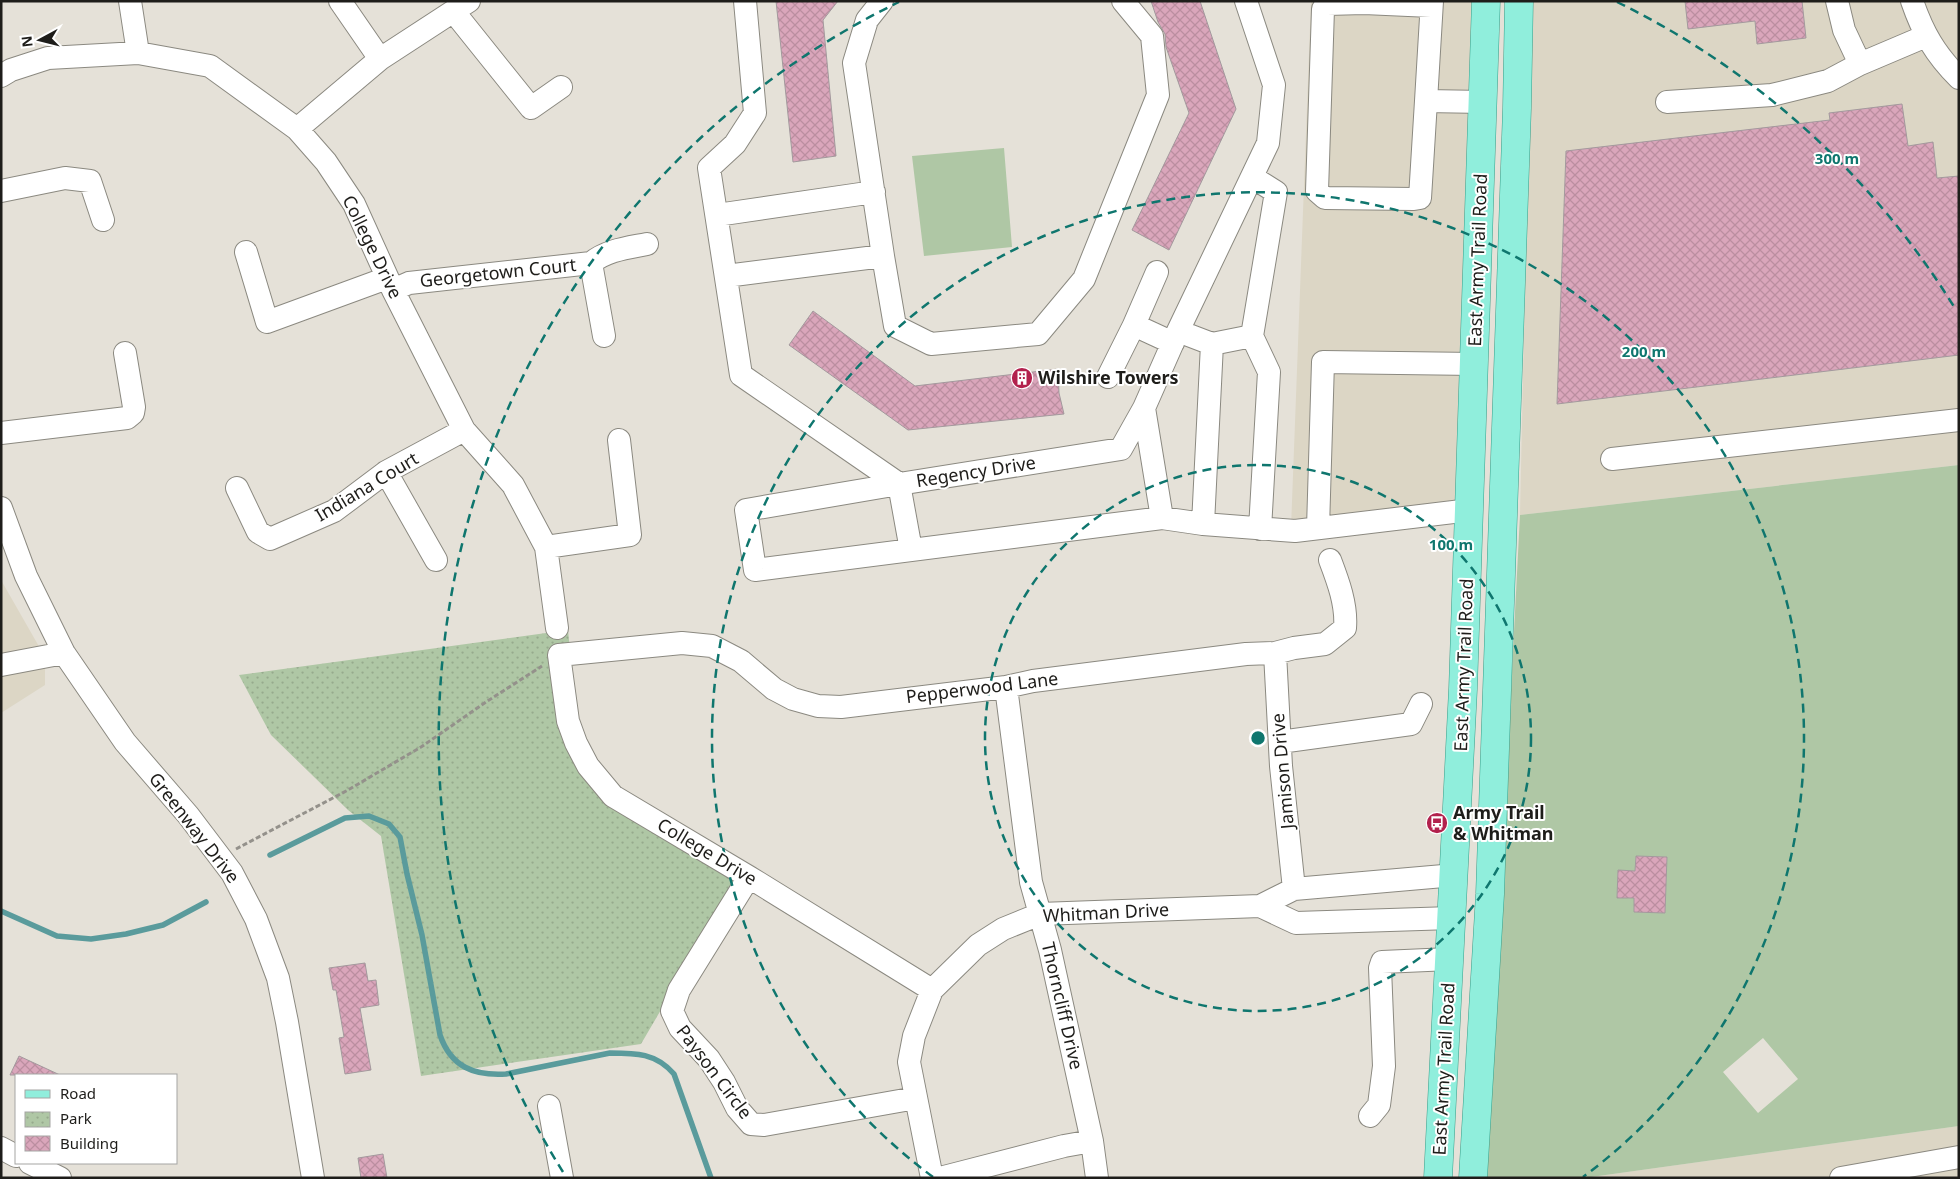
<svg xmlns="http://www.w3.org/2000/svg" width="1960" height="1179" font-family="'Noto Sans',sans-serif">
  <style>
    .built { fill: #dcd6c5 }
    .grass { fill: #afc7a5; fill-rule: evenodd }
    .park { fill: url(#park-dots) }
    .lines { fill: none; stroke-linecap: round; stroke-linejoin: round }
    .stream { stroke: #5a9b9c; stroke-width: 5.5 }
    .building { fill: url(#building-cross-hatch); stroke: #a3999d }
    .minor-casing { stroke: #8b8980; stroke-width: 24 }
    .major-casing { stroke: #389e89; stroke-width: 29 }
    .path { stroke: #94918b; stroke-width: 3; stroke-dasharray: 5 2.5; stroke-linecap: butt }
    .minor { stroke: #fff; stroke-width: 22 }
    .major { stroke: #90eedc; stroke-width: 28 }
    .ring { fill: none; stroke: #0f766e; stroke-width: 2.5; stroke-dasharray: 9 6 }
    .labels { text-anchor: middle; stroke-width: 4; stroke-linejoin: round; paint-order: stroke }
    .street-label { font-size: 18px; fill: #1e1d1a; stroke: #fff }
    .poi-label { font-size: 18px; font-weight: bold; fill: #1e1d1a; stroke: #fff; text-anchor: start }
    .centre { fill: #0f766e; stroke: #fff; stroke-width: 2.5 }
    .ring-label { font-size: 15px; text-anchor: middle; font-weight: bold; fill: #0f766e; stroke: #fff; stroke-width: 4; stroke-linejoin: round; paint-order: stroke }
  </style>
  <defs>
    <pattern id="park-dots" width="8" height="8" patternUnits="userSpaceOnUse" patternTransform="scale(1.25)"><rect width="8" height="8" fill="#afc7a5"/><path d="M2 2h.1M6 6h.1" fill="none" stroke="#96aa8d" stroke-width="1.8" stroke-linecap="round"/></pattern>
    <pattern id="building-cross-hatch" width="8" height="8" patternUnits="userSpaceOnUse" patternTransform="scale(1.25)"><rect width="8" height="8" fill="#daa6bb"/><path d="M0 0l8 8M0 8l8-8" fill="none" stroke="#bb8ea0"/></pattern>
  </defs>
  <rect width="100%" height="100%" fill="#e5e1d8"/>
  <path class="built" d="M 1311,1 L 1480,1 L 1463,503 L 1291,528 Z
    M 1531,1 L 1959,1 L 1959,465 L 1520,515 Z
    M 1,580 L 45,657 L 45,685 L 1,713 Z
    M 1959,1126 L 1959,1178 L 1584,1178 Z"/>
  <path class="grass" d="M 1004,148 L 1012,247 L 924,256 L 912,156 Z
    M 1959,465 L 1959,1126 L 1584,1178 L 1486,1178 L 1520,515 ZM 1636,856 L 1667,857 L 1665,913 L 1634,912 L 1634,898 L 1617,898 L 1618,870 L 1635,871 ZM 1763,1038 L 1798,1079 L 1758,1113 L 1723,1072 Z"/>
  <path class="park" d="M 568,630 L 577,721 L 589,751 L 615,792 L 745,866 L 641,1044 L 421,1076 L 381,836 L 348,810 L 271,735 L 239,675 Z"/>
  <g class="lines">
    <path class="stream" d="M 270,855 L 345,818 L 369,816 L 389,824 L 400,837 L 407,874 L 422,935 L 440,1035 C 451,1067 474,1076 506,1074 L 610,1053 C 636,1053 656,1053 674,1074 L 711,1178
      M 1,911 L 57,936 L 91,939 L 126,934 L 163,925 L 206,902"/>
  </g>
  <path class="building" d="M 776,1 L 838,1 L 823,20 L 836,156 L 793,162 Z
    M 1151,1 L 1200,1 L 1236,109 L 1169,250 L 1132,230 L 1189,113 L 1166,47 L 1165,34 L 1158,22 Z
    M 1685,1 L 1802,1 L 1806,38 L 1757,44 L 1755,21 L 1688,29 Z
    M 1902,104 L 1908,146 L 1933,142 L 1937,178 L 1959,176 L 1959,355 L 1557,404 L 1566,151 L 1830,120 L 1829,113 Z
    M 813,311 L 915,386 L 1058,369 L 1059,393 L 1064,414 L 908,430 L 789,345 Z
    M 1636,856 L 1667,857 L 1665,913 L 1634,912 L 1634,898 L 1617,898 L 1618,870 L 1635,871 Z
    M 365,963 L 368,981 L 376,980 L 379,1005 L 360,1008 L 371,1070 L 345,1074 L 339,1038 L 344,1037 L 336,990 L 333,990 L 329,968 Z
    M 19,1056 L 60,1075 L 10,1075 Z
    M 383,1154 L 387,1178 L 361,1178 L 358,1158 Z"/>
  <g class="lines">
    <g class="minor-casing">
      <path id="minor" d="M 130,1 L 138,53
        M 340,1 L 380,59
        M 745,1 L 755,113 L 735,144 L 709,168 L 741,375 L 899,484 L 1121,449 L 1144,408 L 1178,331 L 1268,143 L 1274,85 L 1246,1
        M 882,1 L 867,20 L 854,63 L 883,256
        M 1432,1 L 1426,101 L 1484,102
        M 1837,1 L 1844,30 L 1860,64 L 1926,36
        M 1912,1 C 1923,33 1935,54 1959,78
        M 454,12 L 531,108 L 561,87
        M 1,76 L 11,70 L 48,58 L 138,53 L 210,66 L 297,129 L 326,162 L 354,204 L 393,290 L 464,430 L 513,485 L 546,547 L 557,628
        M 1426,101 L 1420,198 L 1414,199 L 1325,198 L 1317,191 L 1323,9 L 1327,4 L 1364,3 L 1431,6
        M 1667,102 L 1772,95 L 1828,81 L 1860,64
        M 297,129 L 380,59 L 469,1
        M 1252,177 L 1276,192 L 1252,336
        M 1,191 L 65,178 L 90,181 L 103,220
        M 717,215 L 874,192
        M 246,252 L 267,322 L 387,278
        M 591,263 C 607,250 627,248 647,244
        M 726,276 L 883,256 L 895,326 L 931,344 L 1038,334 L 1084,279 L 1158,95 L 1152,36 L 1123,1
        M 393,290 L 409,283 L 591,263 L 604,336
        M 1134,325 L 1157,272
        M 1178,331 L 1212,344 L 1203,524 L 1295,531 L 1470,510
        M 1212,344 L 1252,336 L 1269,372 L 1260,529
        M 1108,377 L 1134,325 L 1173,343
        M 1144,408 L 1162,518
        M 1,433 L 127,418 L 133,413 L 134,407 L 125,353
        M 1612,459 L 1959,420
        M 386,472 L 436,560
        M 237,488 L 258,532 L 270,539 L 334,511 L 386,472 L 464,430
        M 1,508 L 26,576 L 64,653 L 125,742 L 188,815 L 232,873 L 256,919 L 278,978 L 287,1022 L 313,1178
        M 1318,528 L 1323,362 L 1475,364
        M 546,547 L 630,535 L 619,440
        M 911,550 L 899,484 L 746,510 L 755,570 L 1162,518 L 1203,524
        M 1275,653 L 1281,766 L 1294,889
        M 1,665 L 64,653
        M 1006,687 L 1031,882 L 1050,950 L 1092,1141 L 1097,1178
        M 1280,742 L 1411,724 L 1421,704
        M 749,877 L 679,990 L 672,1011 L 680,1028 L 709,1059 L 724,1082 L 737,1108 L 751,1124 L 764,1125 L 916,1098
        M 1260,906 L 1296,923 L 1452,918
        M 932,990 L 749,877 L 613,796 L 588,766 L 576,743 L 568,721 L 559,655 L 682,643 L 712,646 L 741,661 L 774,689 L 793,699 L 818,706 L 841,707 L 1006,687 L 1033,681 L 1246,654 L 1275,653 L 1294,648 L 1325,644 L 1345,628 C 1347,605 1338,581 1330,560
        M 549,1106 L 562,1178
        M 1370,1116 L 1379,1105 L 1384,1066 L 1380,968 L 1382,962 L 1450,959
        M 1,1148 L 16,1156
        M 30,1163 L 60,1178
        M 932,1178 L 909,1062 L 914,1036 L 932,990 L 978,945 L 1003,929 L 1040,914 L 1260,906 L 1294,889 L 1455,875
        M 940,1178 L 1064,1146 L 1092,1141
        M 1841,1178 L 1959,1157"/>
    </g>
    <g class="major-casing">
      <path id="major" d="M 1438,1178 L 1463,689 L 1486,1
        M 1473,1178 L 1490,894 L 1517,108 L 1519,1"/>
    </g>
    <path class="path" d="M 236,849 L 348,790 L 421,747 L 486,702 L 542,666"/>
    <use href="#minor" class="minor"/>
    <use href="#major" class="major"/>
  </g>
  <g class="ring">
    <circle cx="1258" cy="738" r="273"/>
    <path d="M933 1177A546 546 0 1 1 1583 1177"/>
    <path d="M563 1172A819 819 0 0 1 899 2M1617 2A819 819 0 0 1 1956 310"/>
  </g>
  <defs>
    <g id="building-disc" transform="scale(1.125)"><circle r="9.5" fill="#b2214d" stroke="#fff"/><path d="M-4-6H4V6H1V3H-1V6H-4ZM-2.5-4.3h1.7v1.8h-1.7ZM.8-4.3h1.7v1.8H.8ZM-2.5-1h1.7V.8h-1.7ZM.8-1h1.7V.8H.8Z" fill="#fff"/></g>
    <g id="bus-disc" transform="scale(1.125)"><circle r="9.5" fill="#b2214d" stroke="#fff"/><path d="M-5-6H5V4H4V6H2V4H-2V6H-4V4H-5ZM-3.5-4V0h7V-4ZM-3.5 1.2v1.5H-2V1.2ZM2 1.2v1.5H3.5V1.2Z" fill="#fff"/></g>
  </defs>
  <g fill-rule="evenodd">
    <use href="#building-disc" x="1022" y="378"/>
    <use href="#bus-disc" x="1437" y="823"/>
  </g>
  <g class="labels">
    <g class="street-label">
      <text transform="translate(372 247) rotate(64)" y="6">College Drive</text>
      <text transform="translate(1478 260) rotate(-88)" y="6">East Army Trail Road</text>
      <text transform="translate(498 273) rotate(-6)" y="6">Georgetown Court</text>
      <text transform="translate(976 472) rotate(-9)" y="6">Regency Drive</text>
      <text transform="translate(367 487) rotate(-31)" y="6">Indiana Court</text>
      <text transform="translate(1464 665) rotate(-88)" y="6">East Army Trail Road</text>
      <text transform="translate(982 688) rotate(-7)" y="6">Pepperwood Lane</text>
      <text transform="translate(1283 771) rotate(-95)" y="6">Jamison Drive</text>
      <text transform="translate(194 828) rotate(52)" y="6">Greenway Drive</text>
      <text transform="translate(707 852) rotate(31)" y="6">College Drive</text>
      <text transform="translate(1106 913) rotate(-3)" y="6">Whitman Drive</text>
      <text transform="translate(1062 1006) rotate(77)" y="6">Thorncliff Drive</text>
      <text transform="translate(1444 1069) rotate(-87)" y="6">East Army Trail Road</text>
      <text transform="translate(714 1072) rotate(53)" y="6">Payson Circle</text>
    </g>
    <g class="poi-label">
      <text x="1038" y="384">Wilshire Towers</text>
      <text x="1453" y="819">Army Trail<tspan x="1453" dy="21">&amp; Whitman</tspan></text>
    </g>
  </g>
  <circle cx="1258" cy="738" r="8" class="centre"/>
  <g class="ring-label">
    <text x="1837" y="164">300 m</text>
    <text x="1644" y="357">200 m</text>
    <text x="1451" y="550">100 m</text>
  </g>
  <rect width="1960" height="1179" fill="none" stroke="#1e1d1a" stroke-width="5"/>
  <rect x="15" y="1074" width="162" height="90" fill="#ffffff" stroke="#a5a5a3"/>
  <rect x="25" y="1090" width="25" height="8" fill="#90eedc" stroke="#a5a5a3"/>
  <text x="60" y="1099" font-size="15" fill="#1e1d1a">Road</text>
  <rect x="25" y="1112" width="25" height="15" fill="url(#park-dots)" stroke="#a5a5a3"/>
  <text x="60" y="1124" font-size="15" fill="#1e1d1a">Park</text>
  <rect x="25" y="1136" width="25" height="15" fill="url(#building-cross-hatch)" stroke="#a5a5a3"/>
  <text x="60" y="1149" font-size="15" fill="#1e1d1a">Building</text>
  <g transform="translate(40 40) rotate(263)" stroke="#ffffff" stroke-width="4" paint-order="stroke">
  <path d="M0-4L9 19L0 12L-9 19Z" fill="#1e1d1a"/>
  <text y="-8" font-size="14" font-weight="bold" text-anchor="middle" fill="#1e1d1a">N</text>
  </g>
</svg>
